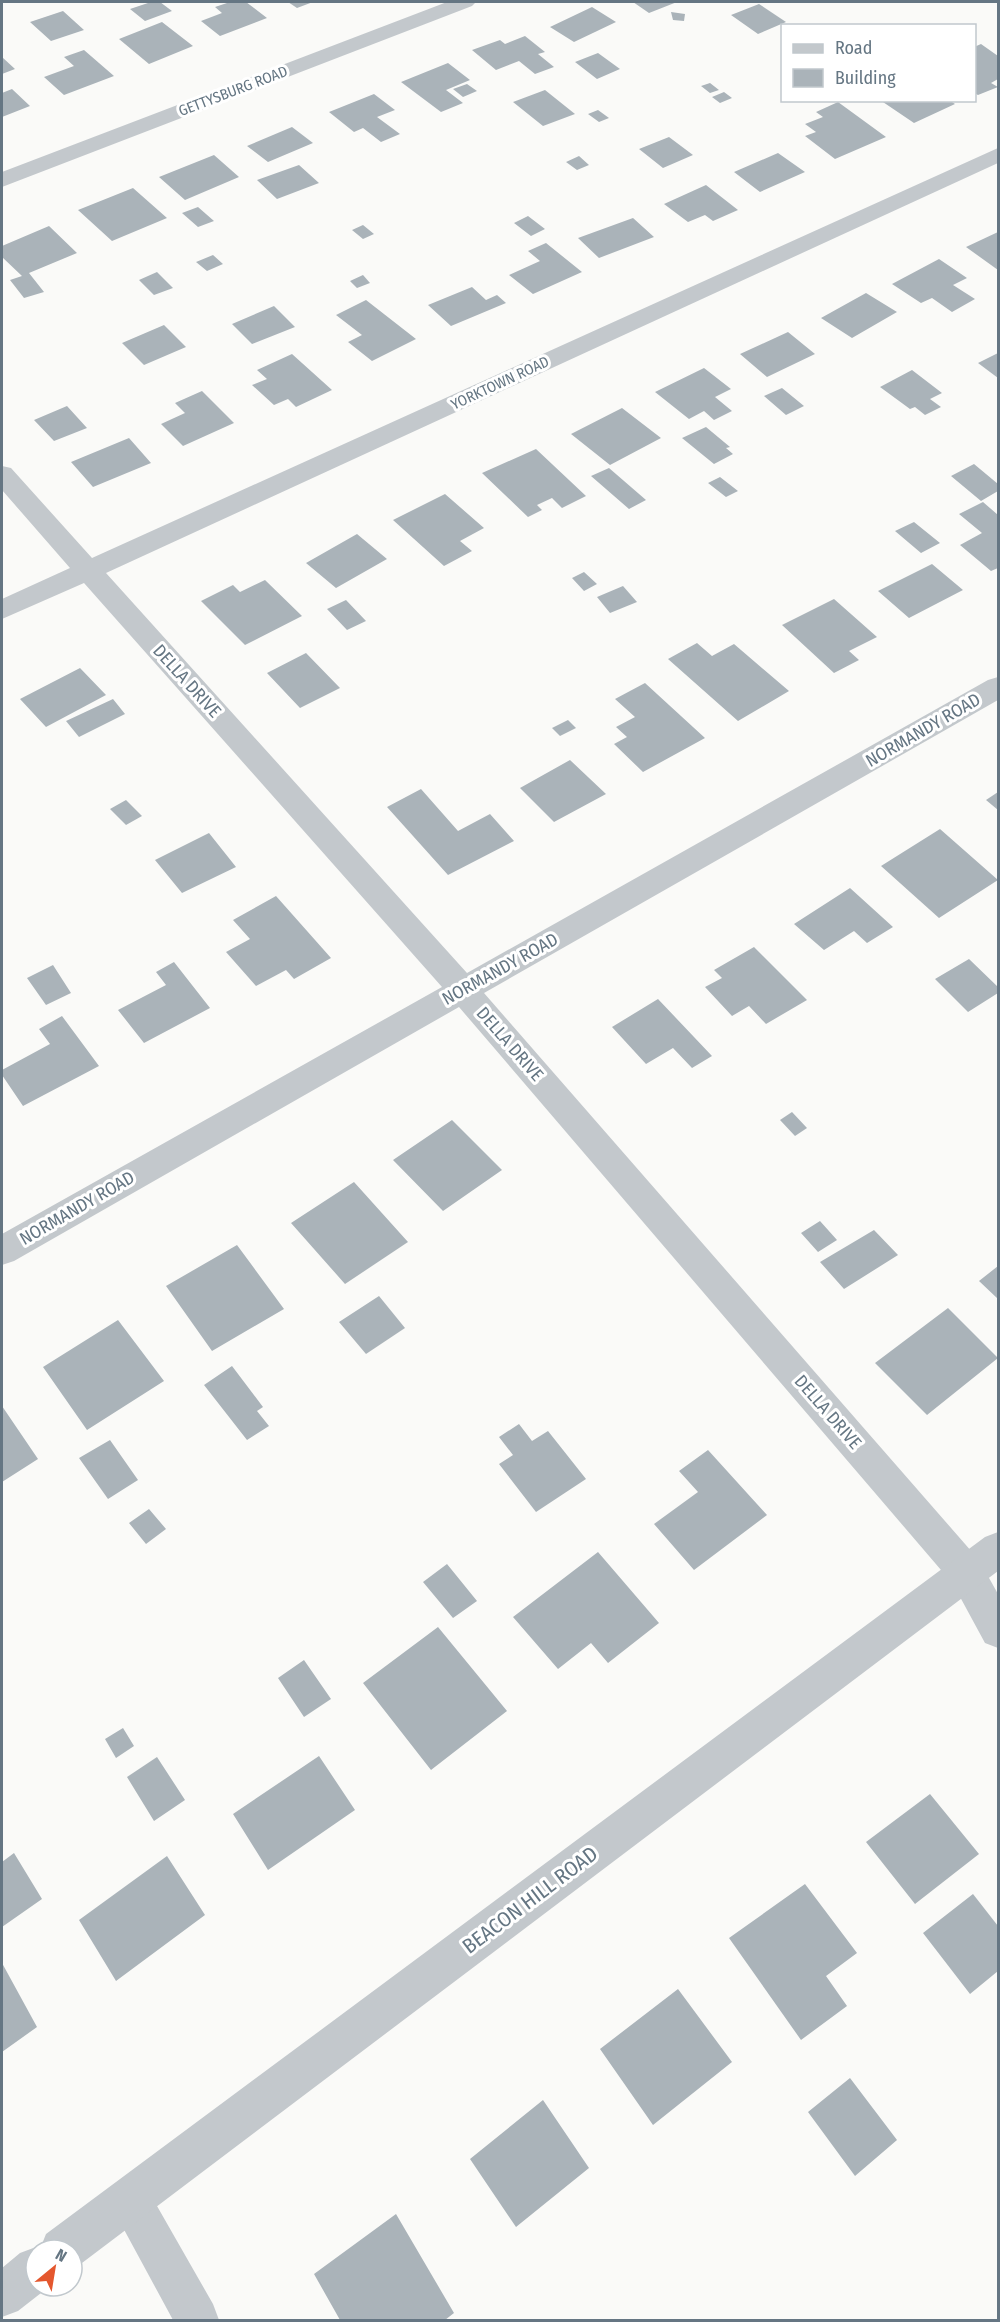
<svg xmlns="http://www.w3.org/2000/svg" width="1000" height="2322" font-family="'Fira Sans Condensed',sans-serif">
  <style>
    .building { fill: #aab3b9 }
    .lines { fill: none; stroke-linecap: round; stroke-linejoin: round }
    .minor { fill: #c3c8cc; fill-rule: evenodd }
    .tertiary { fill: #c3c8cc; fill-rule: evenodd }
    .labels { text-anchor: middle; stroke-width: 6; stroke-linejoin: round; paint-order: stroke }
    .far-street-label { font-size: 15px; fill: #657683; stroke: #fff }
    .street-label { font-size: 18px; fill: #657683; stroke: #fff }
    .near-street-label { font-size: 21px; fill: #657683; stroke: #fff }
  </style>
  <rect width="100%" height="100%" fill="#fafaf8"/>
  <path class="building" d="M 151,2 L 160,2 L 172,11 L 145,21 L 130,9 Z
    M 230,2 L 246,2 L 267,18 L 220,36 L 201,21 L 222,13 L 215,7 Z
    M 288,2 L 313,2 L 297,8 Z
    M 633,2 L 677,2 L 649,13 Z
    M 759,4 L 786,22 L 758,34 L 731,15 Z
    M 592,7 L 616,22 L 574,42 L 550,27 Z
    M 63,11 L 84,30 L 51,41 L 30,22 Z
    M 671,12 L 685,14 L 684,21 L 673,20 Z
    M 162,22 L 193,46 L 149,64 L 119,39 Z
    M 525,36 L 545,52 L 538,54 L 554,67 L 535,74 L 519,61 L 496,70 L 472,50 L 500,40 L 505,44 Z
    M 981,44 L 998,56 L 998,79 L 991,83 L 998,87 L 978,95 L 974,93 L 974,47 Z
    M 84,50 L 114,76 L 64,95 L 44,77 L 74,66 L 64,57 Z
    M 598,53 L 620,69 L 597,79 L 575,62 Z
    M 2,57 L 15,69 L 2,74 Z
    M 448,63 L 470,80 L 446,90 L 463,103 L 441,112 L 401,82 Z
    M 710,83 L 719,90 L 710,93 L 701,86 Z
    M 467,84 L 477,91 L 463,97 L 453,89 Z
    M 12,89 L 30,106 L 2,117 L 2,93 Z
    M 545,90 L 575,114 L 543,126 L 513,102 Z
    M 724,92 L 732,98 L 720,103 L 712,97 Z
    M 374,94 L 395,110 L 377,117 L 400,134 L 381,142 L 363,128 L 354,132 L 329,112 Z
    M 880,100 L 949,100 L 955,104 L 914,123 Z
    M 838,102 L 886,137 L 835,159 L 805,136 L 816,132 L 805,124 L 823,117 L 816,112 Z
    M 598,110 L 609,118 L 599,122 L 588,114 Z
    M 292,127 L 313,143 L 268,162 L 247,146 Z
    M 669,137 L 693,155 L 663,168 L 639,149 Z
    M 778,153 L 805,172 L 760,192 L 734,172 Z
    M 214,155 L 239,177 L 185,200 L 159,177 Z
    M 579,156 L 589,165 L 577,170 L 566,162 Z
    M 299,165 L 319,183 L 277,199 L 257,180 Z
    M 706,185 L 738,210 L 713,221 L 705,215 L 688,222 L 664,204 Z
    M 133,188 L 167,218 L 112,241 L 78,210 Z
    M 198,207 L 214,221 L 198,227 L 182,213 Z
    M 528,216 L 545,229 L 531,236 L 514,223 Z
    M 633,218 L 654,237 L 599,258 L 578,238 Z
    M 363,225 L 374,234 L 363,239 L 352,230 Z
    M 49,226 L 77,253 L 29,273 L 44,292 L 24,298 L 10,280 L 22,276 L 2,257 L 2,246 Z
    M 998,232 L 998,270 L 966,247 Z
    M 546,243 L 582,272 L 533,294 L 509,275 L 540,261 L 528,251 Z
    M 213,255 L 223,264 L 207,271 L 196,262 Z
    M 939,259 L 967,278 L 953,285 L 975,299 L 952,312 L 932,298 L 921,303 L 892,284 Z
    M 157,272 L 173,288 L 154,295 L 139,280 Z
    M 363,275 L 370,283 L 357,288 L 350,281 Z
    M 472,287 L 486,300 L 497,295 L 506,303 L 451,326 L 428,305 Z
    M 866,293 L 897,312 L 852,338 L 821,318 Z
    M 366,300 L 416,339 L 372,361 L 348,342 L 362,335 L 336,315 Z
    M 274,306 L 295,327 L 252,344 L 232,324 Z
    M 164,325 L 186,347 L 144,365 L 122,343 Z
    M 788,332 L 815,354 L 767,377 L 740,354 Z
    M 998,353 L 998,378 L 978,363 Z
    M 292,354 L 332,390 L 296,407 L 288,399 L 274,405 L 252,385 L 267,379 L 257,370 Z
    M 704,368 L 731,389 L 715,397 L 732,411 L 714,420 L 704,411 L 689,419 L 655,392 Z
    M 912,370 L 942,393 L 930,399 L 941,407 L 925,415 L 915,407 L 910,409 L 880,387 Z
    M 782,388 L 804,406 L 786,415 L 764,396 Z
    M 202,391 L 234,423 L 183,446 L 161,424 L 185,413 L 175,403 Z
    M 67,406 L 87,428 L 54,441 L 34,420 Z
    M 622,408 L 661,438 L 610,465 L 571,434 Z
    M 706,427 L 730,447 L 726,448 L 733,454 L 714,464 L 682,438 Z
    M 129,438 L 151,463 L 93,487 L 71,462 Z
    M 536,449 L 586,496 L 562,508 L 552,498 L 537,505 L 542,510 L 528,517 L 482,473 Z
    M 974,464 L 998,484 L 998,491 L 981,501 L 951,476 Z
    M 609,468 L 646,500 L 629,509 L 591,476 Z
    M 720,477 L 738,491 L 726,497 L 708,483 Z
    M 445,494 L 484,528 L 460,541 L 472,551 L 444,566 L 393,520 Z
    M 983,502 L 998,515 L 998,568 L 991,571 L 960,545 L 982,533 L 959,514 Z
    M 914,522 L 940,543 L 921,553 L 895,531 Z
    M 357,534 L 387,559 L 336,588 L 306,563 Z
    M 932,564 L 963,590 L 909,618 L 878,591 Z
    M 584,572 L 597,584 L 584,591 L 572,578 Z
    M 265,580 L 302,616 L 245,645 L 201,601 L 233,585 L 240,592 Z
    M 623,586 L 637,602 L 610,613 L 597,597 Z
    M 834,599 L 877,637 L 849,651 L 859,660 L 834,673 L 782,625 Z
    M 346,600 L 366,621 L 347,630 L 327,609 Z
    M 697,643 L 712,656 L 734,644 L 789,691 L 738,721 L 668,659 Z
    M 306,653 L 340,688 L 300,708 L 267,673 Z
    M 80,668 L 106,695 L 46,727 L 20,699 Z
    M 645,683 L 705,738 L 643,772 L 614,744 L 627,737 L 616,727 L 635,717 L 615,699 Z
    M 113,699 L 125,714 L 79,737 L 66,721 Z
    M 568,720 L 576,728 L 560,736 L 552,728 Z
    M 570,760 L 606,794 L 554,822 L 520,788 Z
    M 421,789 L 458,831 L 490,814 L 514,841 L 448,875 L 387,807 Z
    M 998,792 L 998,810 L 986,800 Z
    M 126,800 L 142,816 L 126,825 L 110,809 Z
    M 940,829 L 998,880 L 939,918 L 881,866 Z
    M 209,833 L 236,867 L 182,893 L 155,860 Z
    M 850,888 L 893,927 L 867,943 L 854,931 L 824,950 L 794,924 Z
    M 276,896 L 331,958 L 294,979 L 286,970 L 256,986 L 226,952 L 250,939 L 233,920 Z
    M 754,947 L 807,1000 L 766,1024 L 749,1006 L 732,1016 L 705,987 L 722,978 L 714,970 Z
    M 969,959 L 998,987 L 998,993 L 968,1012 L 935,979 Z
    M 174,962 L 210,1008 L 144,1043 L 118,1010 L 166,985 L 156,972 Z
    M 53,965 L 71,993 L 46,1005 L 27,978 Z
    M 658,999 L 712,1056 L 692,1068 L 673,1048 L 646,1064 L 612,1027 Z
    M 62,1016 L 99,1066 L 23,1106 L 2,1075 L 2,1070 L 50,1044 L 39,1029 Z
    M 792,1112 L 807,1128 L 795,1136 L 780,1120 Z
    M 452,1120 L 502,1170 L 443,1211 L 393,1160 Z
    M 354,1182 L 408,1242 L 345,1284 L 291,1223 Z
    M 820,1221 L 837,1240 L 818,1252 L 801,1233 Z
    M 874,1230 L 898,1255 L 844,1289 L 820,1262 Z
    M 237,1245 L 284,1309 L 212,1351 L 166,1286 Z
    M 998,1266 L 998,1299 L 979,1281 Z
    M 379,1296 L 405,1328 L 366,1354 L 339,1322 Z
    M 948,1308 L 998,1358 L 927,1415 L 875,1363 Z
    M 118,1320 L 164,1381 L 87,1430 L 43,1367 Z
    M 232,1366 L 263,1407 L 257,1411 L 269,1426 L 247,1440 L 204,1385 Z
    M 2,1406 L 38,1459 L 2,1482 Z
    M 519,1424 L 532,1441 L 548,1431 L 586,1479 L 536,1512 L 499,1464 L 513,1455 L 499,1437 Z
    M 110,1440 L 138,1480 L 108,1499 L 79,1458 Z
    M 708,1450 L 767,1515 L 694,1570 L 654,1524 L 698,1492 L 679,1471 Z
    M 149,1509 L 166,1529 L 146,1544 L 129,1523 Z
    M 598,1552 L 659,1623 L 608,1663 L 591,1643 L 558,1669 L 513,1617 Z
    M 447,1564 L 477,1601 L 453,1618 L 423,1582 Z
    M 438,1627 L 507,1711 L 431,1770 L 363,1683 Z
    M 304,1660 L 331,1699 L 304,1717 L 278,1678 Z
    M 123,1728 L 134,1746 L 116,1758 L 105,1739 Z
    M 319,1756 L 355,1810 L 268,1870 L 233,1814 Z
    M 157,1757 L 185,1800 L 154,1821 L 127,1777 Z
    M 930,1794 L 979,1854 L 915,1904 L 866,1842 Z
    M 14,1853 L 42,1899 L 2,1927 L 2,1862 Z
    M 167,1856 L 205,1915 L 116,1981 L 79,1920 Z
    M 805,1884 L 857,1953 L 826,1976 L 847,2006 L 801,2040 L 729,1938 Z
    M 973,1894 L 998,1926 L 998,1971 L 970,1994 L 923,1933 Z
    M 2,1963 L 37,2027 L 2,2052 Z
    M 678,1989 L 732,2062 L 653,2125 L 600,2049 Z
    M 850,2078 L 897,2140 L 855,2176 L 808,2112 Z
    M 543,2100 L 589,2168 L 516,2227 L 470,2159 Z
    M 396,2214 L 454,2313 L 445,2320 L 340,2320 L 314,2274 Z"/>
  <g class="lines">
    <path class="minor" d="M 447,2 L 476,2 L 472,6 L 2,187 L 2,172 Z
      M 998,148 L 998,163 L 106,573 L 467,973 L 988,680 L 998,677 L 998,700 L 484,993 L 979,1560 L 998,1594 L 998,1648 L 985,1643 L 953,1584 L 459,1007 L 14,1261 L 2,1265 L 2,1234 L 442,987 L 84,583 L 2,619 L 2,599 L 70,568 L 2,490 L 2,466 L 11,468 L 92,558 Z
      M 130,2178 L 145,2185 L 213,2304 L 219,2320 L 173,2320 L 108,2200 L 115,2185 Z"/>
    <path class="tertiary" d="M 998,1532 L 998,1571 L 78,2266 L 72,2268 L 72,2250 L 36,2250 L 36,2286 L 50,2286 L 18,2311 L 2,2317 L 2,2268 L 20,2253 L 36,2247 L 40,2249 L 46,2234 L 985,1537 Z"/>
  </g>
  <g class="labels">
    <g class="far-street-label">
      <text transform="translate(233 91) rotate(-21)" y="5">GETTYSBURG ROAD</text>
      <text transform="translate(500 383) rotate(-25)" y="5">YORKTOWN ROAD</text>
    </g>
    <g class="street-label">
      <text transform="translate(187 681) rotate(48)" y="6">DELLA DRIVE</text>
      <text transform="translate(923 730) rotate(-30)" y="6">NORMANDY ROAD</text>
      <text transform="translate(500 969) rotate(-29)" y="6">NORMANDY ROAD</text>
      <text transform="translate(510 1044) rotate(49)" y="6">DELLA DRIVE</text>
      <text transform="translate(77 1208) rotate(-30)" y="6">NORMANDY ROAD</text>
      <text transform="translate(828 1412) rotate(49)" y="6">DELLA DRIVE</text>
    </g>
    <g class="near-street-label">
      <text transform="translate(530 1900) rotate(-37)" y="7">BEACON HILL ROAD</text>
    </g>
  </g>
  <rect width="1000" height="2322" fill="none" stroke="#657683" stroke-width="6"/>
  <rect x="781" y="24" width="195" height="78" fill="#ffffff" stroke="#c1c8cd" stroke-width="1.5"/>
  <rect x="793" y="44" width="30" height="9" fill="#c3c8cc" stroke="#c1c8cd" stroke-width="1.5"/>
  <text x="835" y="54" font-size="18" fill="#657683">Road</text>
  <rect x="793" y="69" width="30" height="18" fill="#aab3b9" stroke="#c1c8cd" stroke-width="1.5"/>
  <text x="835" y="84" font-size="18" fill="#657683">Building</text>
  <g transform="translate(54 2268) rotate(30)"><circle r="28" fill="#ffffff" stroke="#c1c8cd" stroke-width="1.5"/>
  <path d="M0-4.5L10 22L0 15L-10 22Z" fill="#e4572e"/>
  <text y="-9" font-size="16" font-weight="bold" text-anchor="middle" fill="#657683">N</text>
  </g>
</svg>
